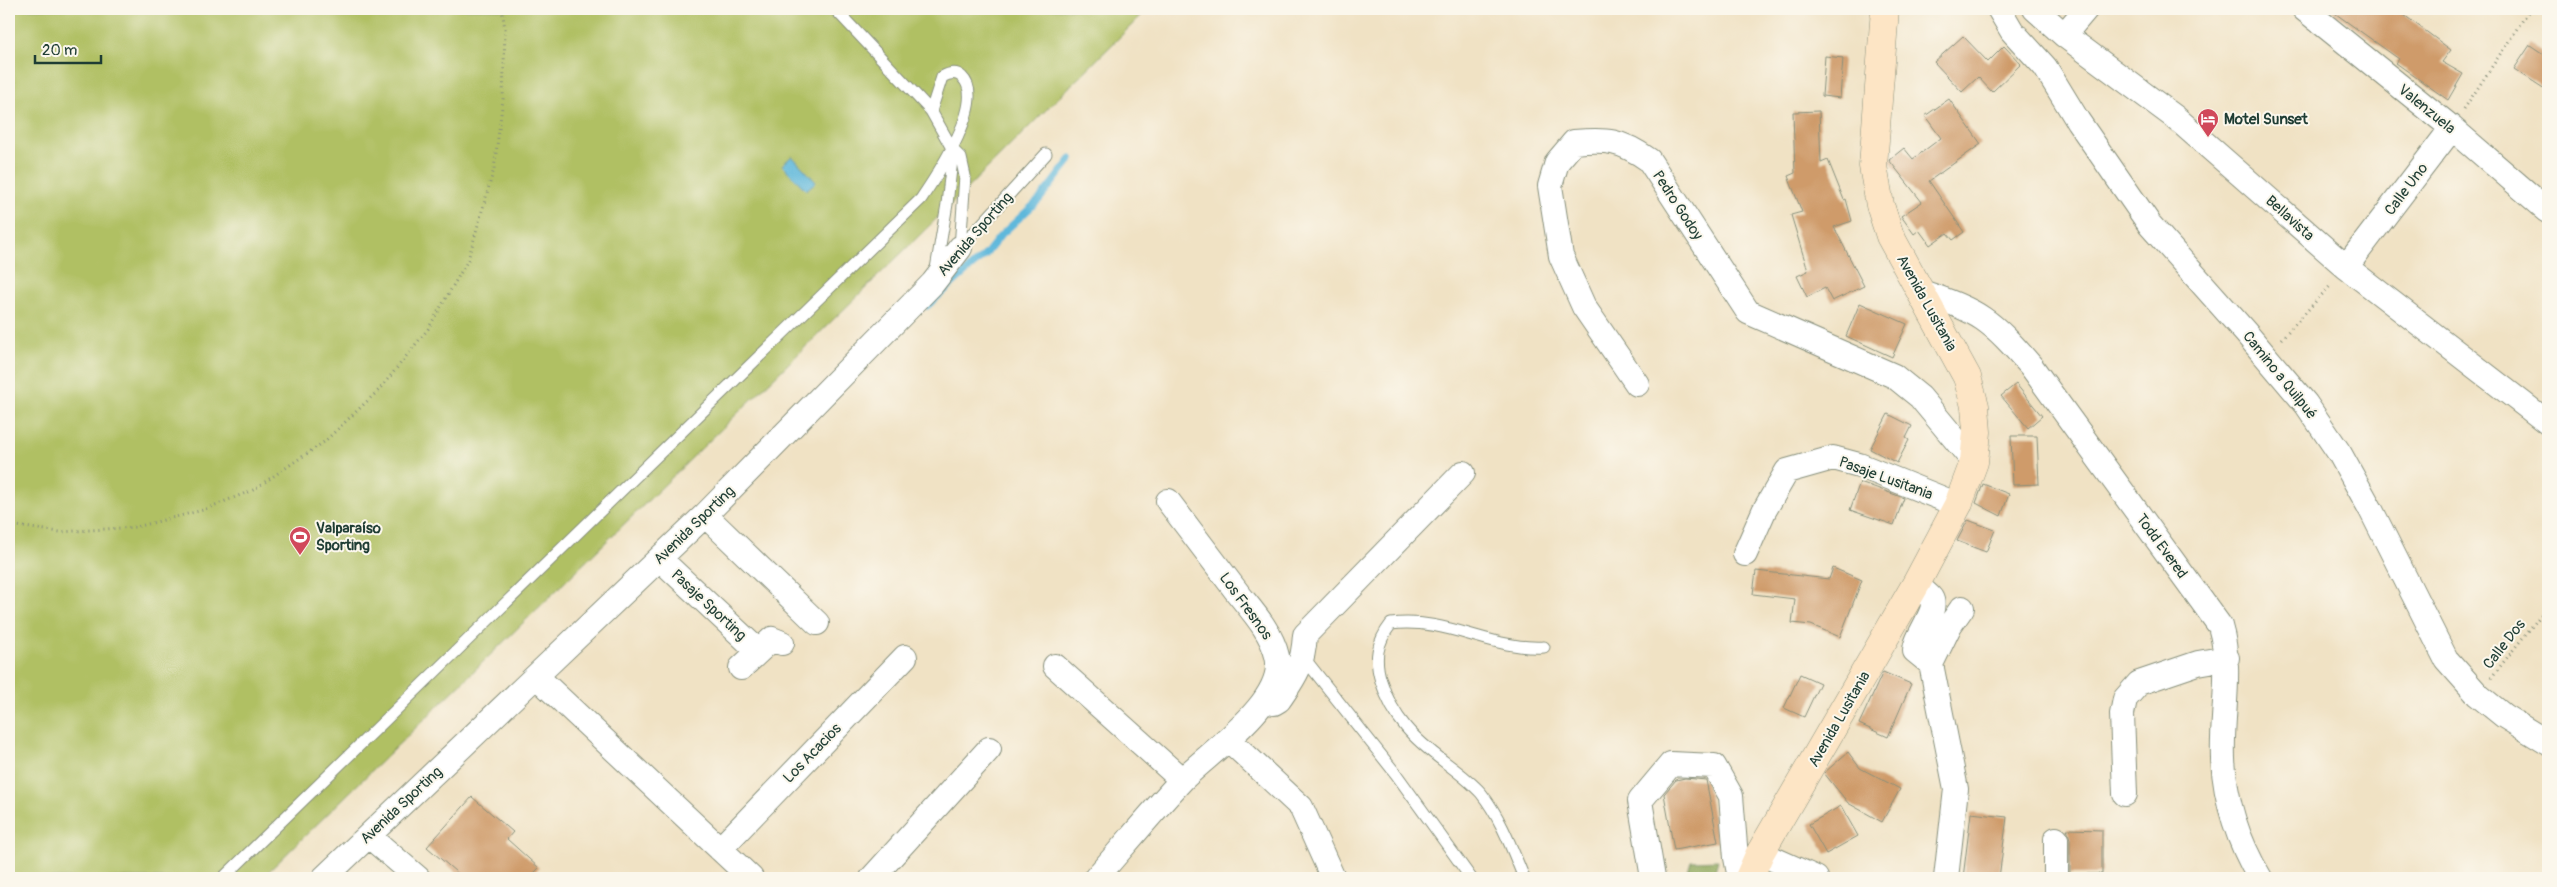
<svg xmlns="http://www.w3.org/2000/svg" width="2557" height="887" font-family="Pangolin,sans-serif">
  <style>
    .green { fill: #b0c063; stroke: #687e4c }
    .forest { fill: #8ca659; stroke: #567246 }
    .water { fill: #5eb8db; stroke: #3e7a88 }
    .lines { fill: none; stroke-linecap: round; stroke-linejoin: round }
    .stream { stroke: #5eb8db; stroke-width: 7 }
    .building { fill: #cf9b6b }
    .lane-casing { stroke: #88907c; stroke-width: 13 }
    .street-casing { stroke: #88907c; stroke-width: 26 }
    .secondary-casing { stroke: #88907c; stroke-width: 29 }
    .path { stroke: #88907c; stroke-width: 3; stroke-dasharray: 1 4; stroke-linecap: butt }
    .lane { stroke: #fff; stroke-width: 11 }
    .street { stroke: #fff; stroke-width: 24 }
    .secondary { stroke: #fde5c5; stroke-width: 28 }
    .labels { text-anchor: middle; stroke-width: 4; stroke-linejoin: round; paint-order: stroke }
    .street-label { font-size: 15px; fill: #1f3d34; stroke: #fbf7ec }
    .poi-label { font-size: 15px; font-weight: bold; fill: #1f3d34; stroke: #fbf7ec; text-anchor: start }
  </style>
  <rect width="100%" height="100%" fill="#fbf7ec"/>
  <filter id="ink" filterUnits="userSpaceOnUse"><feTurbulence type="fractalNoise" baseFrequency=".02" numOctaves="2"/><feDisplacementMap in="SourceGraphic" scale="10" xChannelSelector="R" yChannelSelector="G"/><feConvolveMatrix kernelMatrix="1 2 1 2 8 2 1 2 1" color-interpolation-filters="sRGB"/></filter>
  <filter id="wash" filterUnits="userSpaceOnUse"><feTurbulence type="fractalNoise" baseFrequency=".0096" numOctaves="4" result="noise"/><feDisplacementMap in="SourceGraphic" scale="20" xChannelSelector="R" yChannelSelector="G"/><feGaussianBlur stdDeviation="1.12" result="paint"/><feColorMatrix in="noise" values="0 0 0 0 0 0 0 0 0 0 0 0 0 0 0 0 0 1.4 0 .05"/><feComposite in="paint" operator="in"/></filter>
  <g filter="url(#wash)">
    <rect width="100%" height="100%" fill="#f0e2c4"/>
    <path class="green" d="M 9,9 L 1148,9 L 922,233 L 262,878 L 9,878 Z"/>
    <path class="forest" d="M 1718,860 L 1713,878 L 1686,878 L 1691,861 Z"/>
    <path class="water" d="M 792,156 L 816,182 L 806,190 L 782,165 Z"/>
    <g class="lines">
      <path class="stream" d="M 927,306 L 986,254 L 1001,235 L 1039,200 L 1071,159"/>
    </g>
    <g id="blocks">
      <path class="building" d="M 2329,9 L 2396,9 L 2451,50 L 2442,62 L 2463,74 L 2448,100 L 2396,63 L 2399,59 Z
        M 1963,36 L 1988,62 L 2004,46 L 2021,64 L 1992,92 L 1978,77 L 1962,92 L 1934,62 Z
        M 2530,45 L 2548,57 L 2548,91 L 2514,69 Z
        M 1825,56 L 1843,58 L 1840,98 L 1822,96 Z
        M 1949,99 L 1981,144 L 1929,181 L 1964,232 L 1953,240 L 1947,233 L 1930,245 L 1919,230 L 1914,234 L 1901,216 L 1922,202 L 1889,160 L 1904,148 L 1913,159 L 1941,138 L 1925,116 Z
        M 1819,111 L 1821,163 L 1828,160 L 1844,200 L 1846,199 L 1852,221 L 1834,227 L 1864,286 L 1832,301 L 1825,288 L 1807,297 L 1797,276 L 1808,271 L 1791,215 L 1802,212 L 1788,176 L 1795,173 L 1793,112 Z
        M 1860,303 L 1907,324 L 1892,357 L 1846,336 Z
        M 2016,384 L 2042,416 L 2028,428 L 2001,396 Z
        M 1888,414 L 1912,426 L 1906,438 L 1909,440 L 1897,463 L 1870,449 Z
        M 2011,436 L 2037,436 L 2039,484 L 2013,485 Z
        M 1860,482 L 1904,498 L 1894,525 L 1850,510 Z
        M 1983,484 L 2009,494 L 2001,516 L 1976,503 Z
        M 1968,520 L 1995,530 L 1986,552 L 1957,541 Z
        M 1833,568 L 1862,580 L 1840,637 L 1811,625 L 1792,623 L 1795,599 L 1753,594 L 1756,571 L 1829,579 Z
        M 1883,672 L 1911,684 L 1888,737 L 1859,724 Z
        M 1800,674 L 1820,683 L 1804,717 L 1784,708 Z
        M 1848,752 L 1860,768 L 1900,789 L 1882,822 L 1848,803 L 1824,773 Z
        M 1685,778 L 1706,780 L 1718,842 L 1674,850 L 1664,794 L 1676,780 Z
        M 472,797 L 513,832 L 507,839 L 539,868 L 529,878 L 463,878 L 427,847 Z
        M 1841,806 L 1858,836 L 1826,854 L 1809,824 Z
        M 1971,813 L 2007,817 L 1999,878 L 1963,878 Z
        M 2067,829 L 2102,830 L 2102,874 L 2070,874 L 2070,839 Z"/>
    </g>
  </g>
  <g filter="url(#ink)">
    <use href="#blocks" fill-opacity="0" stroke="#88907c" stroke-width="1"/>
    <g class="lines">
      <g class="lane-casing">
        <path id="lane" d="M 835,9 L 931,111 L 953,150 L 961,158 L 965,176 L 960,248
          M 960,248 L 1046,154
          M 936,269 L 947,204 L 953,151
          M 1304,658 L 1396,774 L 1471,878
          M 223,878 L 921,199 C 935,178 988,101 962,77 C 956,71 949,73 942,77 L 931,111
          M 1524,878 C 1512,849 1501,818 1481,793 C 1471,782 1458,772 1446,763 C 1414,739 1393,719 1381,681 C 1374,659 1377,642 1391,624 C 1448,617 1490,650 1544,647"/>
      </g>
      <g class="street-casing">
        <path id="street" d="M 1999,9 L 2012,31 L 2045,67 L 2078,121 L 2150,225 L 2246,333 L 2306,404 L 2340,454 L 2371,510 L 2446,659 L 2478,695 L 2504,716 L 2548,743
          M 2035,9 L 2064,35 L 2176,118 L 2346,267 L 2548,423
          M 2304,9 L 2452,128 L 2548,211
          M 2064,35 L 2086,9
          M 2346,267 L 2452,128
          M 1921,292 C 1979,310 1992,321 2031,366 L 2220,626 C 2233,669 2221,714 2223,759 C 2225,801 2239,843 2260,878
          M 1637,384 L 1584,307 L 1561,256 L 1550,186 L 1557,162 L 1574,142 C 1607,139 1621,140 1649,160 L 1748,312 L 1894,376 L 1920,397 L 1974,462
          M 705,515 L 817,623
          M 1745,554 L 1764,511 L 1787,471 L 1833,458 L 1859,465 L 1958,505
          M 660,559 L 758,651
          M 1916,584 C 1920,589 1927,593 1931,598 C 1939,611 1915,636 1915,651 L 1931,664
          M 1055,666 L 1182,780
          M 741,668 L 772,639 L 782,643
          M 537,677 L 751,878
          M 1274,703 L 1279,700 C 1296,675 1303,666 1305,635 L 1463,473
          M 1229,740 L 1301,807 L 1333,878
          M 2125,794 L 2122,714 L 2125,699 L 2139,683 L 2198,663 L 2227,658
          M 369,836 L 418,878
          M 720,849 L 905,657
          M 1760,853 L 1816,878
          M 324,878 L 705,515 L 933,283 L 960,248
          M 872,878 L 989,749
          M 1096,878 C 1124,846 1152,812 1181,781 C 1208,753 1288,701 1277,656 C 1271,631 1252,611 1237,592 C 1214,562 1191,531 1168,501
          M 1653,878 L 1640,801 L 1671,764 L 1714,766 L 1731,796 L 1736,858 L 1740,878
          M 1946,878 L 1956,789 L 1931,664 L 1950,625 L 1962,608
          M 2056,878 L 2056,839"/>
      </g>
      <g class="secondary-casing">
        <path id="secondary" d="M 1749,878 L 1760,853 L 1916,584 L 1958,505 L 1974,462 L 1977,432 L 1975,406 L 1967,377 L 1890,236 L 1880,205 L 1873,166 L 1885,9"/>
      </g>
      <path class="path" d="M 2464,109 L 2530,9
        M 2281,339 L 2331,285
        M 9,525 L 60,532 L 136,527 L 203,510 L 253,490 L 324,442 L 380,389 L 428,329 L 468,260 L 494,169 L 503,99 L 505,29 L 502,9
        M 2491,678 L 2548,606"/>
      <use href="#lane" class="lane"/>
      <use href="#street" class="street"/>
      <use href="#secondary" class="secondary"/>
    </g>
  </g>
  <defs>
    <g id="hotel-pin" transform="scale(1.125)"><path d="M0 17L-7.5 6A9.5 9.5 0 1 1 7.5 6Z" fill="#d1495b" stroke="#fbf7ec"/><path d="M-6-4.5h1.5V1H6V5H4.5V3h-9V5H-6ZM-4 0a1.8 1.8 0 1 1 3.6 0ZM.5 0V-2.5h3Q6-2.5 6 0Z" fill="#fff"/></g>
    <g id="stadium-pin" transform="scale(1.125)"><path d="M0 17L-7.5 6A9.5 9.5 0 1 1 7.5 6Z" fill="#d1495b" stroke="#fbf7ec"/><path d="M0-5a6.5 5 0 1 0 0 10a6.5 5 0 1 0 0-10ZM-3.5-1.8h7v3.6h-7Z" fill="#fff"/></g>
  </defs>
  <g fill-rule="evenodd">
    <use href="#hotel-pin" x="2208" y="119"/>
    <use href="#stadium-pin" x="300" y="537"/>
  </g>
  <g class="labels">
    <g class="street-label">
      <text transform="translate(2427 109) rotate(39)" y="5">Valenzuela</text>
      <text transform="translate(2406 189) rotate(-53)" y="5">Calle Uno</text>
      <text transform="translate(1678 205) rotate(57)" y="5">Pedro Godoy</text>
      <text transform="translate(2290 218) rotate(42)" y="5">Bellavista</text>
      <text transform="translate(975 234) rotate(-49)" y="5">Avenida Sporting</text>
      <text transform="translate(1927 303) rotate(61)" y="5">Avenida Lusitania</text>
      <text transform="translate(2280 375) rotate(51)" y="5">Camino a Quilpué</text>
      <text transform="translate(1886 478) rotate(20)" y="5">Pasaje Lusitania</text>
      <text transform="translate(694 525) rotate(-44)" y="5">Avenida Sporting</text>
      <text transform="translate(2162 546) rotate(54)" y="5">Todd Evered</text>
      <text transform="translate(709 605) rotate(43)" y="5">Pasaje Sporting</text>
      <text transform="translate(1246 606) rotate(54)" y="5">Los Fresnos</text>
      <text transform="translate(2504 644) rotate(-52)" y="5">Calle Dos</text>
      <text transform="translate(1839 719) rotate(-60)" y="5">Avenida Lusitania</text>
      <text transform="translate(812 753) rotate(-46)" y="5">Los Acacios</text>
      <text transform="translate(401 805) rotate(-43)" y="5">Avenida Sporting</text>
    </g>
    <g class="poi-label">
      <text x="2224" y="124">Motel Sunset</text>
      <text x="316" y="533">Valparaíso<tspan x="316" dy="17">Sporting</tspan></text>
    </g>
  </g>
  <rect width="2557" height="887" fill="none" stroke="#fbf7ec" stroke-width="30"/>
  <path d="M35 55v8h66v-8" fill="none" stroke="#1f3d34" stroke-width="2.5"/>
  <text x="42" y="55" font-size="15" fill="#1f3d34" stroke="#fbf7ec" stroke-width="4" paint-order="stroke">20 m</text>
</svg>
